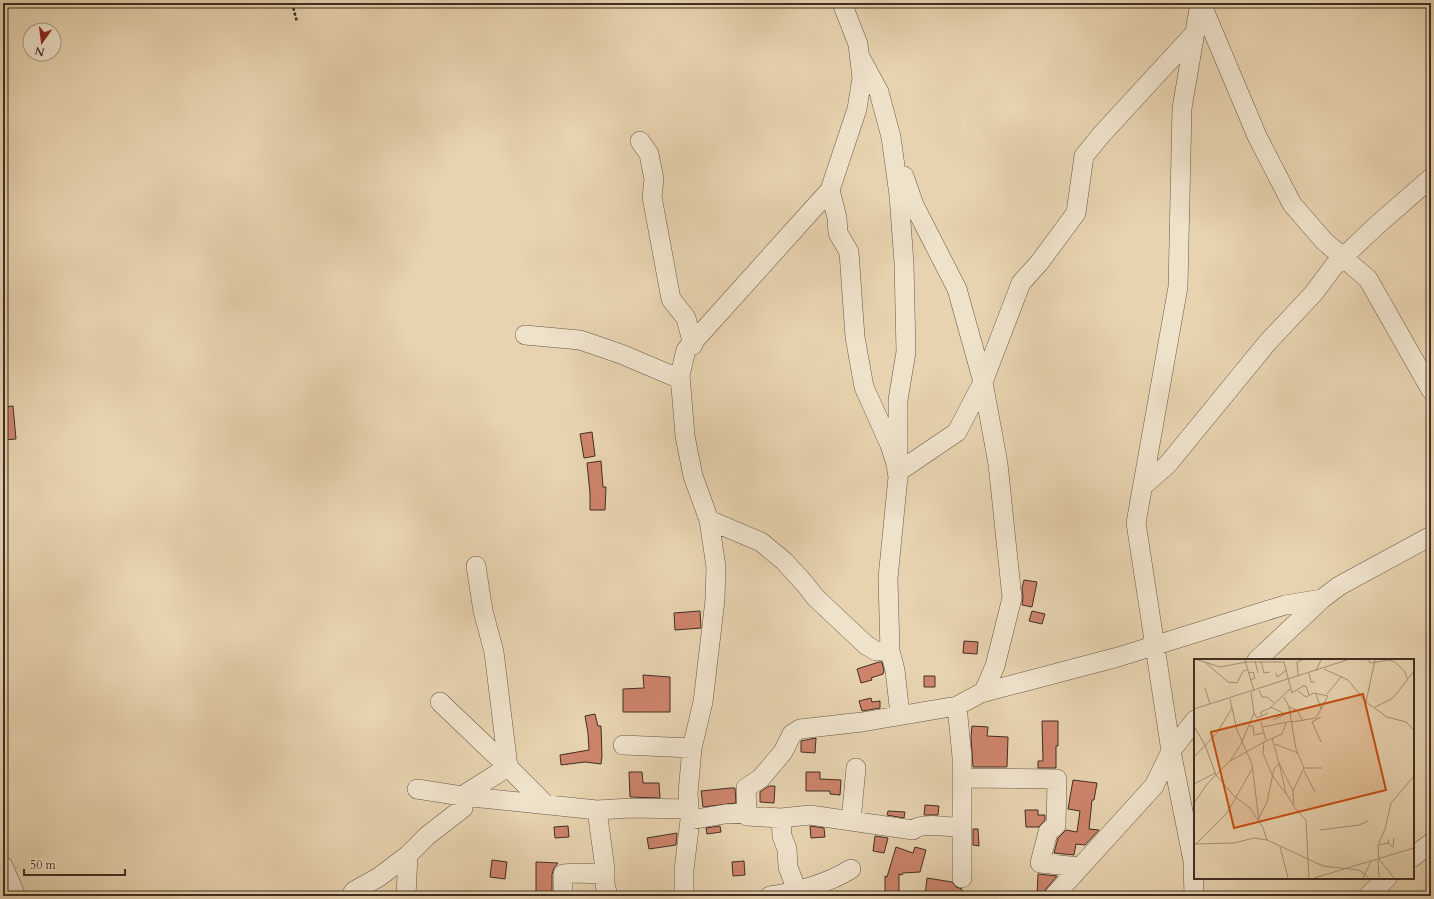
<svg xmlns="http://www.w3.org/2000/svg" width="1434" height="899" font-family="Cardo,serif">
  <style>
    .building { fill: #cd846b; stroke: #402e23 }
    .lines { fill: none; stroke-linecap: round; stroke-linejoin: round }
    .minor-casing { stroke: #6a5746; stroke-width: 20 }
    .path { stroke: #402e23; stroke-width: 2.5; stroke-dasharray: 3 2; stroke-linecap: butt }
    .minor { stroke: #efe2cb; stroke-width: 19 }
    .inset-road { fill: none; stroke: #a49177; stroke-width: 1 }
    .view { fill: #c65011; fill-opacity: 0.15; stroke: #c65011; stroke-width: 2 }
    .inset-edge { fill: none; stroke: #402e23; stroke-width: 2 }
  </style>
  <rect width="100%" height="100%" fill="#e7d3af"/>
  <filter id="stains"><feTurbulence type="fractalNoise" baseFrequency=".005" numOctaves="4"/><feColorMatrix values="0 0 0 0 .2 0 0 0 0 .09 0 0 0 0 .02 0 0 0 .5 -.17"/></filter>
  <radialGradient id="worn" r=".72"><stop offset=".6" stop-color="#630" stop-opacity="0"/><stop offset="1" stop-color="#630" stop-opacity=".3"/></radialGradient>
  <path class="building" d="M 13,406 L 16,439 L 3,440 L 3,407 Z
    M 592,432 L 595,456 L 584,458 L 580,434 Z
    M 601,461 L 603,487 L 606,487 L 605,510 L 590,510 L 590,493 L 587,463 Z
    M 1024,580 L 1037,582 L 1032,607 L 1022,605 L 1023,597 L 1022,588 Z
    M 700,611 L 701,628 L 675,630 L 674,613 Z
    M 1032,611 L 1045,614 L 1042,624 L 1029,621 Z
    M 964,641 L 978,642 L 977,654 L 963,653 Z
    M 879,662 L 882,662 L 884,671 L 883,674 L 871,678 L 872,680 L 861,683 L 857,669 Z
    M 643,675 L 670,677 L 670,712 L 623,712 L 623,689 L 644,688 Z
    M 924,676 L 935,676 L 935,687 L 924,687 Z
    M 871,698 L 872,702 L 880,701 L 880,708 L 862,711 L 859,701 Z
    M 595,714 L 598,726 L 601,726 L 602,756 L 601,764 L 585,762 L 561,765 L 560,755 L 589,750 L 588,733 L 585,716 Z
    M 1042,721 L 1058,721 L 1058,746 L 1056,746 L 1056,768 L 1038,768 L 1038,761 L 1043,761 Z
    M 972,726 L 988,727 L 987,736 L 1008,737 L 1007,767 L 973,767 L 971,737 Z
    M 816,738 L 815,753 L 801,752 L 801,741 Z
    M 629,772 L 642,772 L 643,783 L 659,783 L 660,798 L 630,797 Z
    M 806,772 L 820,772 L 820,779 L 841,780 L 840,795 L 830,794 L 830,791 L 806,791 Z
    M 1073,780 L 1097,783 L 1094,800 L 1092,800 L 1089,829 L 1099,830 L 1085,845 L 1076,844 L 1074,855 L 1054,853 L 1058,838 L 1066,830 L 1077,832 L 1080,811 L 1068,809 Z
    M 769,786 L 775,786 L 774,803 L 760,802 L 760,792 Z
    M 730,788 L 735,788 L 736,803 L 703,807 L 701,791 Z
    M 925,805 L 939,806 L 938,815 L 924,815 Z
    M 1025,810 L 1038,810 L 1038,815 L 1045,815 L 1045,820 L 1039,827 L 1026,827 Z
    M 888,811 L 905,812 L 904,818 L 887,815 Z
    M 568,826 L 569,837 L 555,838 L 554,827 Z
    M 720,826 L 721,832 L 707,834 L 706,828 Z
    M 810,826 L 824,828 L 825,837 L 811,838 Z
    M 973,829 L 978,829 L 979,846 L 973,845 Z
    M 677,833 L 676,845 L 649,849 L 647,838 Z
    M 875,836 L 888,838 L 884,853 L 873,851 Z
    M 896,847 L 913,853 L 915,847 L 926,850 L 920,872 L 903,873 L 902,875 L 899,874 L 899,896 L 885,896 L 885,876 L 887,877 Z
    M 492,860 L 507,862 L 505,879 L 490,877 Z
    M 744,861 L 745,875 L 733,876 L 732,862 Z
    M 536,862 L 558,863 L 554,868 L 552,874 L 552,896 L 536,896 Z
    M 1038,874 L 1057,876 L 1046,889 L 1043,896 L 1037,896 Z
    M 927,878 L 952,882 L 956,887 L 962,889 L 961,896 L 925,896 Z"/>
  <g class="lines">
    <g class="minor-casing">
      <path id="minor" d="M 842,3 L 858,44 L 862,78 L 857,109 L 830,190 L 837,218 L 838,233 L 849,252 L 855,337 L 864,387 L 890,445 L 896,464 L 898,477 L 888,578 L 890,651 L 895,670 L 900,715
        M 1201,3 L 1257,136 L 1292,204 L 1324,241 L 1368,279 L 1431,390
        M 859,55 L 879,92 L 891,137 L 899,195 L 904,263 L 906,352 L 898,400 L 898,472 L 957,432 L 983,382 L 1021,283 L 1039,263 L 1076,213 L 1084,156 L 1101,135 L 1194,34
        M 640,141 L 649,154 L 654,179 L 652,197 L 671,299 L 686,318 L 693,345
        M 525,335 L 580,340 L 621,354 L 680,379
        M 1143,486 L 1168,464 L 1267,343 L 1313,294 L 1334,266 L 1376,226 L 1431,178
        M 709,520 L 761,542 L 784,561 L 805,584 L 815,597 L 866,645 L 876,651 L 890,651
        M 1257,660 L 1322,599 L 1339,586 L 1431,536
        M 981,693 L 1118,657 L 1285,605 L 1322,599
        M 440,702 L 508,767 L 545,804
        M 957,706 L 962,757 L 962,878
        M 623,745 L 692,748
        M 962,778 L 1057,779 L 1056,825 L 1048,832 L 1040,863 L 1080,867
        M 417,789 L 462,796 L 508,767 L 494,652 L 483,611 L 476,566
        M 597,810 L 605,869 L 605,885 L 608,896
        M 747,813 L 746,788 L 761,778 L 783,752 L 792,734 L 800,729 L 862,722 L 957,706 L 981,693 L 984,691 L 995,666 L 1012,598 L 998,464 L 983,382 L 957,289 L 914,205 L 904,176
        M 781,818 L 782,836 L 787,849 L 788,867 L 794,883 L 794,892
        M 690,820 L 725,814 L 747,813 L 747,816 L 781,818 L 810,815 L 913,830 C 922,822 949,827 962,828
        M 851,821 L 856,768
        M 1413,857 L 1431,843
        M 3,866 L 16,896
        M 351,896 L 354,891 L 379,877 L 408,855 L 427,836 L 463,808 L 462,796 L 597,810 L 631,808 L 689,809
        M 406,896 L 408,855
        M 563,896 L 563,874 L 575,873 L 604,874
        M 684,896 L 684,870 L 690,820 L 688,793 L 692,748 L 703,702 L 715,600 L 716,567 L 709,520 L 693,476 L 685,436 L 680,375 L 686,350 L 830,190
        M 770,896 C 797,892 829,883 851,869
        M 1054,896 L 1154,786 L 1171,751 L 1195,720
        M 1194,896 L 1193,861 L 1171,751 L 1136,523 L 1178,287 L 1182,108 L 1200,3
        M 1368,896 L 1387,878"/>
    </g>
    <path class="path" d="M 292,3 L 297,22"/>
    <use href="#minor" class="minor"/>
  </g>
  <g transform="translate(1194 659)">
    <rect width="220" height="220" fill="#e7d3af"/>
    <path class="inset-road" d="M 4,1 L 26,8 L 52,3M 51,1 L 60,32M 174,1 L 176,4 L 195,1 L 201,3 L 211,13 L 213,20M 181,1 L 172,43 L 193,58 L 212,63 L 220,71M 61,2 L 64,14M 67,2 L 70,14 L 76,13M 52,3 L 90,3 L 94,19M 12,4 L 34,23 L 43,24 L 49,12 L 53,11M 130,10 L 154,21 L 172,43M 122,12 L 127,1M 54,14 L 59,13 L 61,19 L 56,21M 82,14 L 83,18 L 93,11M 115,14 L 117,23 L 121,23M 104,16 L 103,3 L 108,1M 94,19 L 98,34 L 109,27M 109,27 L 112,27 L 115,36M 11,29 L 16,45M 65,31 L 68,38 L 73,38 L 80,44M 57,33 L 60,54 L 63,59 L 74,54M 122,35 L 127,50M 133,35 L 147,18M 90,38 L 95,48 L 102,90 L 110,109 L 99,132M 36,40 L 43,71 L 58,105 L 65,162M 95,48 L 104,52 L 108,61M 181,48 L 199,39 L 220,12M 0,50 L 153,1M 89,54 L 77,48 L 96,30M 67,57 L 67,53 L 78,48M 79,61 L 96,53M 67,63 L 72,81M 98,63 L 122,59 L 134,37 L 120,34 L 112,38 L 104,32M 0,67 L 11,86 L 22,116 L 40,137 L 56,149 L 69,169 L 73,181 L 129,207 L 165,211 L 175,219M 55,67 L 59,67 L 60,76 L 70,74M 69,68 L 98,62M 78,79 L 85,104 L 99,132 L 100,148 L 112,161 L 115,219M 127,83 L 118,63 L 127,58M 81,85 L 104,94M 0,98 L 23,74 L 38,49M 36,102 L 70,83M 110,109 L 128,109M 110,112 L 121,133M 0,125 L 21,114M 92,135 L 78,116 L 69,94 L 70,83 L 88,75 L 92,64M 0,144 L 14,124 L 36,102 L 47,85 L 60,54M 65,159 L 73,143 L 80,110 L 85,104 L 92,134 L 99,146M 126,171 L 165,166 L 174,162M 194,184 L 199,188 L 200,179M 0,185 L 40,184 L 60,179 L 73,181M 1,186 L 33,154 L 58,110M 185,186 L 194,184 L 195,180M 86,188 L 94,219M 184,201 L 185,219M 120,219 L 220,189M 169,219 L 177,202M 200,219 L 185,200 L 184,186 L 191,170 L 197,144 L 220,117"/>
    <path class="view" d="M 169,35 L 192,131 L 40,169 L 17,73 Z"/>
    <rect width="220" height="220" class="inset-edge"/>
  </g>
  <rect width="1434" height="899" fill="none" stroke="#e7d3af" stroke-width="16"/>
  <rect x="4" y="4" width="1426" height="891" fill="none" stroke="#402e23" stroke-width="2"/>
  <rect x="8" y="8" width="1418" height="883" fill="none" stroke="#402e23"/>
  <g transform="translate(42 42) rotate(194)"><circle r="19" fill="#efe2cb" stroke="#a99a88"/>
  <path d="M0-3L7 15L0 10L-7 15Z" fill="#8f2418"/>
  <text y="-6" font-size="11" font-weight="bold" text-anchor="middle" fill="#402e23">N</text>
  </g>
  <path d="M24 869v6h101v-6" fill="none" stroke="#402e23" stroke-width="2"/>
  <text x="30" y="869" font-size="12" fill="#402e23" stroke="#efe2cb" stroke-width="3" paint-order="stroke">50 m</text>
  <rect width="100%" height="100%" filter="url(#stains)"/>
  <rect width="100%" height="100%" fill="url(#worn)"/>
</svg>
